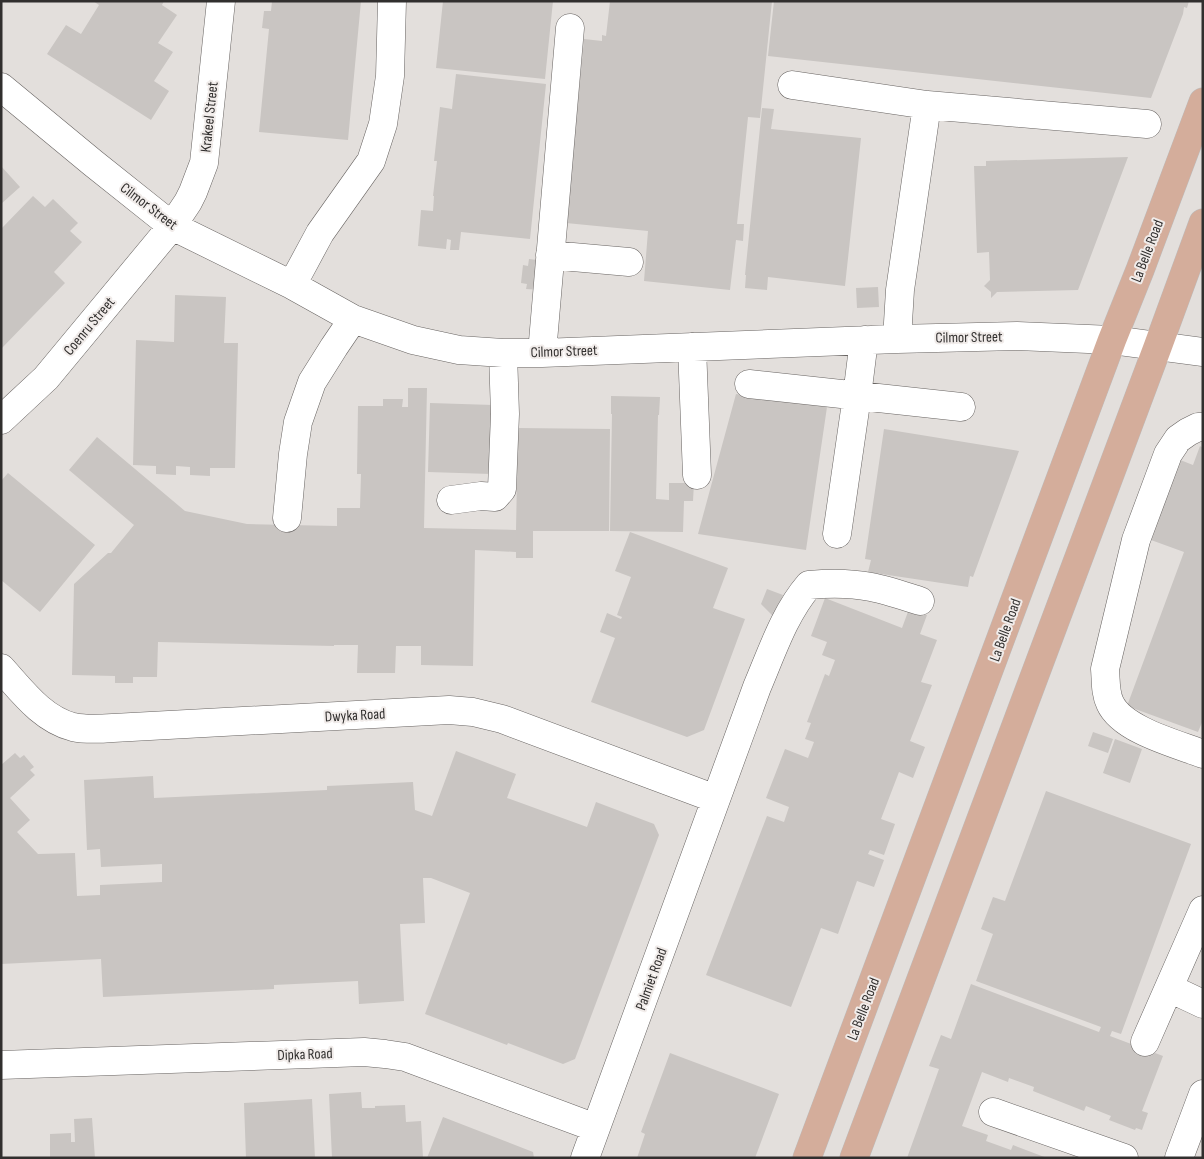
<svg xmlns="http://www.w3.org/2000/svg" width="1204" height="1159" font-family="'Sofia Sans Condensed',sans-serif">
  <style>
    .building { fill: #c9c5c2 }
    .lines { fill: none; stroke-linecap: round; stroke-linejoin: round }
    .minor-casing { stroke: #686462; stroke-width: 29 }
    .major-casing { stroke: #bdbcbc; stroke-width: 29 }
    .minor { stroke: #fff; stroke-width: 28 }
    .major { stroke: #d4ad9b; stroke-width: 28 }
    .labels { text-anchor: middle; stroke-width: 4; stroke-linejoin: round; paint-order: stroke }
    .street-label { font-size: 15px; fill: #312f2e; stroke: #f1ecea }
  </style>
  <rect width="100%" height="100%" fill="#e3dfdc"/>
  <path class="building" d="M 93,1 L 164,1 L 162,5 L 177,15 L 158,43 L 173,52 L 154,81 L 169,91 L 151,120 L 47,54 L 66,25 L 81,34 L 99,5 Z
    M 272,1 L 361,1 L 348,140 L 259,132 L 269,29 L 262,28 L 264,11 L 271,11 Z
    M 443,1 L 553,1 L 545,79 L 436,68 Z
    M 610,1 L 772,1 L 760,118 L 748,117 L 737,224 L 744,224 L 743,241 L 736,240 L 730,290 L 644,281 L 648,231 L 566,223 L 584,39 L 602,41 L 602,35 L 606,36 Z
    M 774,1 L 1189,1 L 1187,8 L 1184,7 L 1183,14 L 1151,98 L 768,56 Z
    M 456,74 L 546,84 L 530,239 L 461,232 L 459,250 L 450,250 L 451,240 L 447,239 L 446,249 L 418,246 L 421,210 L 433,211 L 434,196 L 433,196 L 437,161 L 434,161 L 440,107 L 452,109 Z
    M 762,108 L 774,109 L 771,129 L 861,138 L 845,286 L 768,277 L 767,290 L 745,288 L 746,275 L 745,275 Z
    M 1128,157 L 1078,290 L 997,292 L 991,298 L 991,292 L 984,286 L 990,280 L 989,252 L 977,253 L 974,166 L 986,166 L 986,161 Z
    M 1,166 L 20,187 L 1,204 Z
    M 33,196 L 45,207 L 53,199 L 78,223 L 70,231 L 82,242 L 54,272 L 65,283 L 1,349 L 1,229 Z
    M 529,259 L 545,261 L 541,290 L 526,289 L 527,284 L 521,283 L 523,265 L 528,266 Z
    M 878,287 L 879,307 L 857,308 L 856,288 Z
    M 175,295 L 226,297 L 224,343 L 238,343 L 235,468 L 210,468 L 210,476 L 190,475 L 190,467 L 176,466 L 176,475 L 156,474 L 156,466 L 133,465 L 136,340 L 174,342 Z
    M 408,388 L 427,388 L 424,528 L 516,530 L 518,428 L 610,429 L 609,531 L 533,531 L 533,558 L 516,558 L 516,552 L 475,550 L 473,666 L 421,665 L 421,646 L 396,646 L 395,673 L 357,673 L 358,645 L 334,645 L 334,646 L 158,642 L 157,677 L 133,677 L 133,683 L 115,683 L 115,676 L 72,675 L 74,584 L 108,553 L 111,553 L 134,525 L 69,470 L 97,437 L 185,511 L 247,524 L 337,526 L 337,508 L 360,508 L 361,474 L 357,474 L 358,406 L 383,406 L 383,399 L 403,399 L 402,407 L 408,407 Z
    M 736,394 L 827,407 L 806,550 L 698,534 Z
    M 611,396 L 660,397 L 659,415 L 658,415 L 656,499 L 669,500 L 669,483 L 694,483 L 693,501 L 684,501 L 683,532 L 610,531 L 612,414 L 611,414 Z
    M 430,403 L 493,405 L 491,474 L 428,472 Z
    M 884,429 L 1019,451 L 973,577 L 970,576 L 968,587 L 868,572 L 871,560 L 865,559 Z
    M 1200,446 L 1203,448 L 1203,720 L 1198,732 L 1127,706 L 1184,552 L 1140,536 L 1170,456 L 1193,465 Z
    M 8,473 L 95,545 L 40,612 L 1,580 L 1,481 Z
    M 630,532 L 728,568 L 713,608 L 745,619 L 704,730 L 687,737 L 591,702 L 615,638 L 600,632 L 607,613 L 621,619 L 622,617 L 617,615 L 631,577 L 615,571 Z
    M 767,589 L 783,595 L 774,617 L 761,604 Z
    M 825,598 L 902,628 L 909,609 L 927,615 L 920,634 L 937,640 L 921,682 L 932,685 L 910,741 L 925,747 L 913,778 L 899,772 L 881,819 L 895,824 L 884,855 L 870,850 L 868,854 L 884,860 L 874,887 L 857,881 L 838,934 L 821,928 L 791,1007 L 706,975 L 767,816 L 784,822 L 789,807 L 766,798 L 785,749 L 808,758 L 814,742 L 805,739 L 811,723 L 807,722 L 825,674 L 829,676 L 835,660 L 822,655 L 827,642 L 811,636 Z
    M 1093,732 L 1113,739 L 1108,753 L 1088,746 Z
    M 1115,739 L 1142,749 L 1130,783 L 1103,773 Z
    M 456,751 L 516,774 L 507,798 L 587,827 L 596,802 L 654,824 L 659,835 L 575,1059 L 563,1064 L 508,1043 L 507,1045 L 425,1014 L 470,893 L 431,878 L 423,878 L 425,923 L 400,924 L 404,1001 L 359,1004 L 358,981 L 274,985 L 274,989 L 103,997 L 101,959 L 1,964 L 1,765 L 15,753 L 20,758 L 24,755 L 34,767 L 30,770 L 35,775 L 10,798 L 30,820 L 17,832 L 38,854 L 75,853 L 77,896 L 100,895 L 100,885 L 162,882 L 162,864 L 101,867 L 100,849 L 87,850 L 84,780 L 153,776 L 154,798 L 327,790 L 327,786 L 413,782 L 415,810 L 432,816 Z
    M 1046,791 L 1191,844 L 1121,1034 L 1112,1031 L 1110,1036 L 1163,1056 L 1142,1111 L 1148,1113 L 1142,1130 L 1136,1128 L 1135,1130 L 1109,1120 L 1111,1116 L 1086,1106 L 1084,1111 L 1033,1091 L 1034,1087 L 1009,1078 L 1008,1082 L 982,1072 L 962,1126 L 988,1135 L 986,1141 L 1011,1150 L 1013,1145 L 1047,1158 L 907,1158 L 939,1069 L 929,1066 L 941,1035 L 951,1039 L 971,984 L 1099,1032 L 1101,1027 L 976,981 L 993,934 L 981,929 L 993,897 L 1005,901 Z
    M 670,1053 L 779,1094 L 755,1158 L 637,1158 L 645,1134 L 641,1132 Z
    M 361,1092 L 362,1108 L 375,1108 L 375,1106 L 405,1105 L 406,1122 L 421,1121 L 423,1158 L 332,1158 L 329,1094 Z
    M 312,1099 L 315,1158 L 246,1158 L 244,1103 Z
    M 443,1117 L 533,1152 L 534,1158 L 427,1158 Z
    M 92,1118 L 95,1158 L 50,1158 L 50,1134 L 71,1133 L 71,1142 L 75,1142 L 74,1119 Z"/>
  <g class="lines">
    <g class="minor-casing">
      <path id="minor" d="M 792,85 L 927,105 L 1147,124
        M 1,87 L 93,163 L 172,226 L 292,285 L 353,319 L 413,340 L 459,350 L 503,353 L 542,353 L 897,339 L 1017,336 L 1112,340 L 1203,352
        M 550,255 L 629,262
        M 292,285 L 320,233 L 371,161 L 383,124 L 390,76 L 392,1
        M 897,339 L 900,290 L 927,105
        M 692,347 L 697,475
        M 542,353 L 570,28
        M 749,384 L 961,407
        M 1,420 L 46,378 L 172,226 L 188,202 L 193,192 L 204,163 L 221,1
        M 1203,427 L 1198,427 L 1188,432 L 1178,439 L 1168,454 L 1136,540 L 1105,669 C 1106,680 1105,693 1110,703 C 1122,730 1177,744 1203,754
        M 451,500 L 481,496 L 495,497 L 502,489 L 505,414 L 503,353
        M 287,518 L 293,454 L 298,422 L 312,382 L 334,347 L 353,319
        M 837,534 L 857,396 L 864,340
        M 1,668 C 22,691 42,719 73,727 C 86,730 100,729 113,728 L 449,710 L 473,712 L 502,719 L 716,799
        M 1169,988 L 1203,1004
        M 1145,1042 L 1203,910
        M 1,1065 L 364,1052 L 385,1054 L 405,1057 L 596,1128
        M 993,1112 L 1124,1158
        M 585,1158 L 757,687 C 772,652 784,614 809,585 C 829,583 851,583 871,587 C 887,590 904,596 920,601
        M 1179,1158 L 1203,1094"/>
    </g>
    <g class="major-casing">
      <path id="major" d="M 807,1158 L 1112,340 L 1140,270 L 1203,102
        M 854,1158 L 1158,346 L 1203,223"/>
    </g>
    <use href="#minor" class="minor"/>
    <use href="#major" class="major"/>
  </g>
  <g class="labels">
    <g class="street-label">
      <text transform="translate(209 117) rotate(-84)" y="5">Krakeel Street</text>
      <text transform="translate(149 206) rotate(37)" y="5">Cilmor Street</text>
      <text transform="translate(1147 251) rotate(-69)" y="5">La Belle Road</text>
      <text transform="translate(89 326) rotate(-50)" y="5">Coenru Street</text>
      <text transform="translate(969 337) rotate(-1)" y="5">Cilmor Street</text>
      <text transform="translate(564 351) rotate(-2)" y="5">Cilmor Street</text>
      <text transform="translate(1005 630) rotate(-70)" y="5">La Belle Road</text>
      <text transform="translate(355 715) rotate(-3)" y="5">Dwyka Road</text>
      <text transform="translate(651 979) rotate(-70)" y="5">Palmiet Road</text>
      <text transform="translate(863 1009) rotate(-69)" y="5">La Belle Road</text>
      <text transform="translate(305 1054) rotate(-2)" y="5">Dipka Road</text>
    </g>
  </g>
  <rect width="1204" height="1159" fill="none" stroke="#312f2e" stroke-width="5"/>
</svg>
